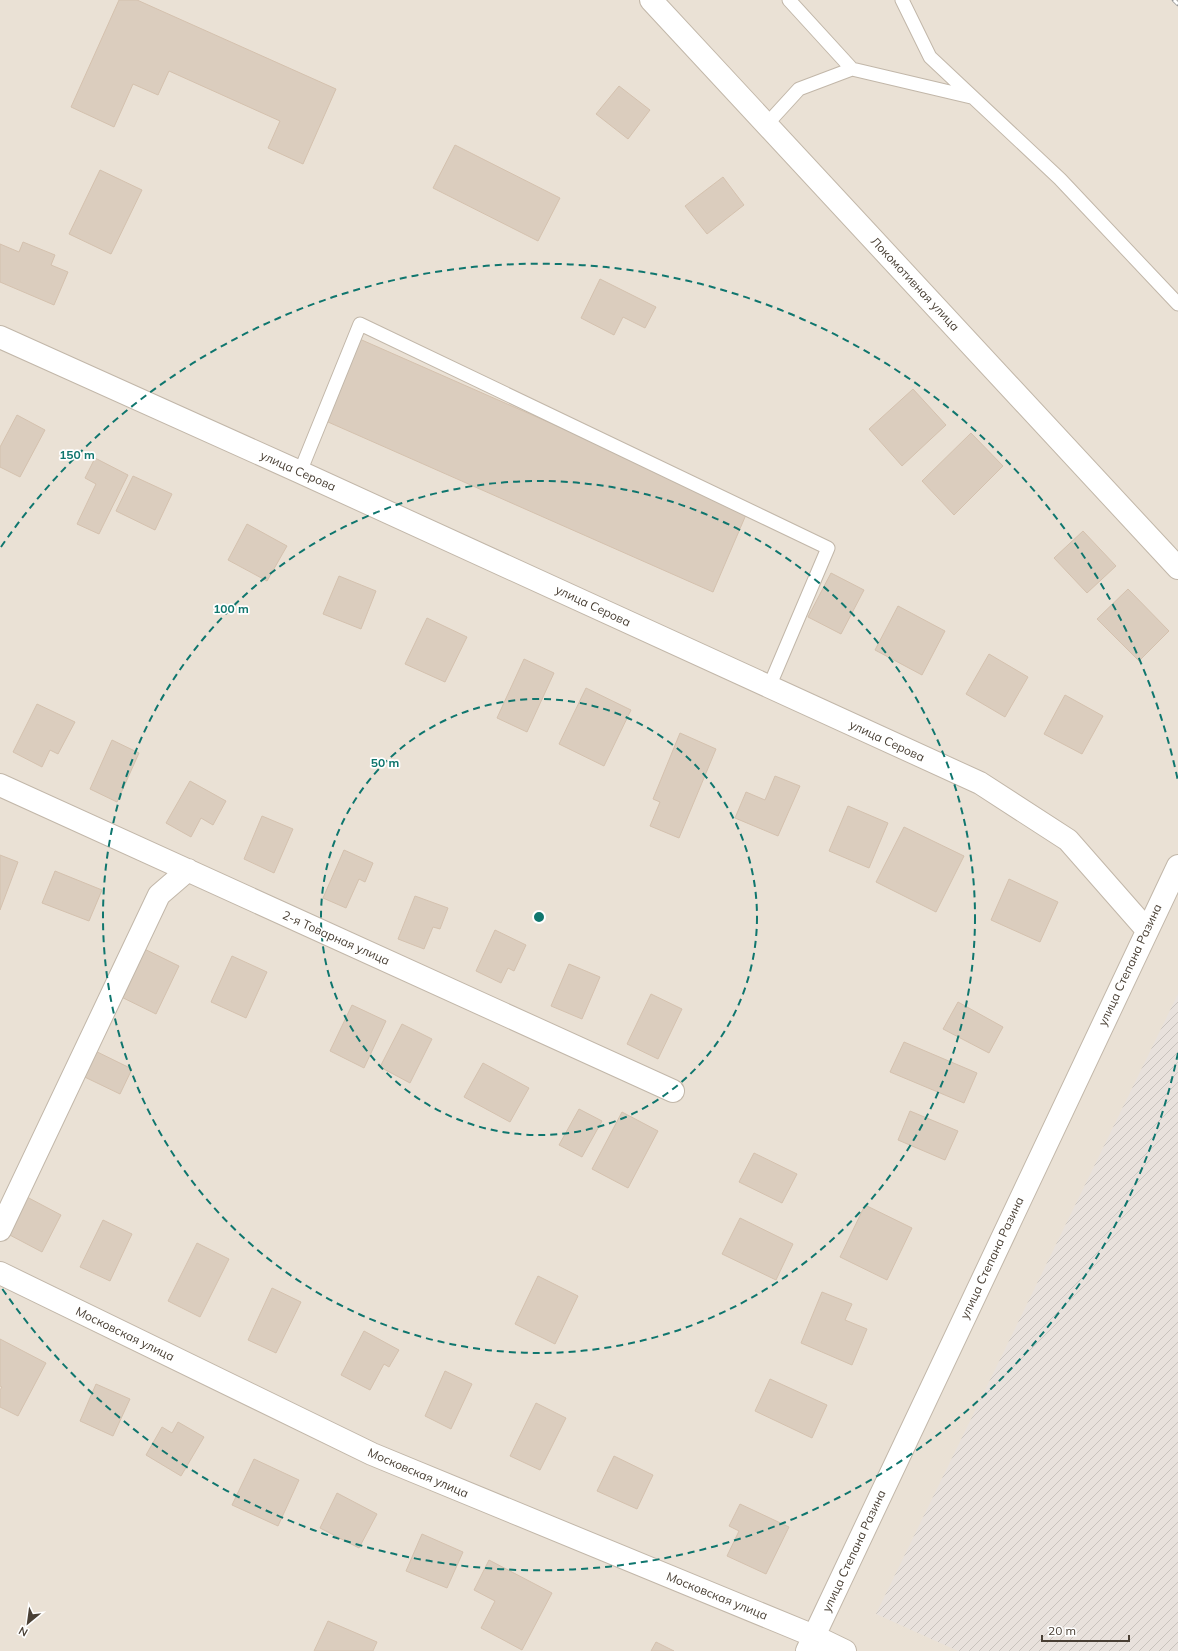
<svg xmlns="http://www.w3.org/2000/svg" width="1178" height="1651" font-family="Mulish,sans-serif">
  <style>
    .residential { fill: #eae1d5 }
    .industrial { fill: url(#industrial-furrows) }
    .building { fill: #dbcdbe; stroke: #d4c1ae }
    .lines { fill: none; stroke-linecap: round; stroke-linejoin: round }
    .service-casing { stroke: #c2b7a9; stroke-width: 15 }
    .minor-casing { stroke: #c2b7a9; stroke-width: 24 }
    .service { stroke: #fff; stroke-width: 13 }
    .minor { stroke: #fff; stroke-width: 22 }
    .rail-casing { stroke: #979797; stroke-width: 4.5 }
    .rail { stroke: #fff; stroke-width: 3; stroke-dasharray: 9; stroke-linecap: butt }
    .ring { fill: none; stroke: #0f766e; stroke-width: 2; stroke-dasharray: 7 5 }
    .labels { text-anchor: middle; stroke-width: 3.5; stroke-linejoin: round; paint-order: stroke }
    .street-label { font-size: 12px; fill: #4a4035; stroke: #fff }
    .centre { fill: #0f766e; stroke: #fff; stroke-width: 2 }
    .ring-label { font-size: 12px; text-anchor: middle; font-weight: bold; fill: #0f766e; stroke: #fff; stroke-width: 3.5; stroke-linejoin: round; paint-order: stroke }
  </style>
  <defs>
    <pattern id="industrial-furrows" width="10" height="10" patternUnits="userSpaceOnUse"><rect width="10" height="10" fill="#e8e1dc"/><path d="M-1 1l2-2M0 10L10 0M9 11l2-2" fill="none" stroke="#c8c2bd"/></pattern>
  </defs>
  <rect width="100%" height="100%" fill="#f5f0e7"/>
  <path class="residential" d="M 0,0 L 1178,0 L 1178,1651 L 0,1651 Z"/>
  <path class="industrial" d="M 1178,994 L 1178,1651 L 958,1651 L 876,1614 Z"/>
  <path class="building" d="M 119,0 L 137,0 L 336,89 L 303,164 L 268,148 L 280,121 L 169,71 L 158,95 L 133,84 L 114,127 L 71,107 Z
    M 619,86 L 650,110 L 628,139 L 596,114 Z
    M 455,145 L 560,198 L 538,241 L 433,188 Z
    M 100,170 L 142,190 L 111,254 L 69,234 Z
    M 723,177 L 744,205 L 707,234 L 685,206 Z
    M 23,242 L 55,255 L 51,265 L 68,272 L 54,305 L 0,282 L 0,244 L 19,252 Z
    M 600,279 L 656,307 L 645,328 L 623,317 L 614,335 L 581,318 Z
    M 355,337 L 748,510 L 713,592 L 319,418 Z
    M 913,389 L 946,425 L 902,466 L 869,429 Z
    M 17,415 L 45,430 L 20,477 L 0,467 L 0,447 Z
    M 971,433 L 1003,466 L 954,515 L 922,481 Z
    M 95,458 L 128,475 L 99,534 L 77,524 L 96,484 L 85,478 Z
    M 133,476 L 172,494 L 155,530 L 116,511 Z
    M 247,524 L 287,546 L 267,581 L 228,560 Z
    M 1083,531 L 1116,566 L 1087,593 L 1054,558 Z
    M 831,573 L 864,590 L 841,634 L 808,617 Z
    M 339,576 L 376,591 L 361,629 L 323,614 Z
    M 1128,589 L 1169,631 L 1139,661 L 1097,619 Z
    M 898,606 L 945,631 L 922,675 L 875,650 Z
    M 427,618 L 467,637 L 445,682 L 405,664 Z
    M 989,654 L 1028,677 L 1005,717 L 966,694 Z
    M 524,659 L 554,673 L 527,732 L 497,718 Z
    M 586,688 L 631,710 L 604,766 L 559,744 Z
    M 1065,695 L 1103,716 L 1082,754 L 1044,734 Z
    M 37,704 L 75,722 L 58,754 L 50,750 L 42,767 L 13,752 Z
    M 680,733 L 716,749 L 679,838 L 650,826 L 660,802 L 653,799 Z
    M 112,740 L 139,753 L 117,802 L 90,789 Z
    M 775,776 L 800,786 L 778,836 L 735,818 L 746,792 L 765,800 Z
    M 190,781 L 226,801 L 213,825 L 201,818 L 191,837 L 166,823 Z
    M 848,806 L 888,823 L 869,868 L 829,851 Z
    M 262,816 L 293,829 L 274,873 L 244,859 Z
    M 904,827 L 964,856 L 936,912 L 876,882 Z
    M 344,850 L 373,863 L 365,882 L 359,879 L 346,908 L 323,898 Z
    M 0,855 L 18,862 L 0,910 Z
    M 55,871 L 102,890 L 89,921 L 42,903 Z
    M 1009,879 L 1058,902 L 1040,942 L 991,920 Z
    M 415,896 L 448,908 L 440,929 L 433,927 L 424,949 L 398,939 Z
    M 495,930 L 526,945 L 514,971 L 508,968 L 501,983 L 476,971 Z
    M 128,941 L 179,966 L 156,1014 L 105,989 Z
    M 232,956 L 267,972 L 246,1018 L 211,1002 Z
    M 569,964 L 600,977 L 582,1019 L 551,1006 Z
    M 651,994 L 682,1009 L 658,1059 L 627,1044 Z
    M 958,1002 L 1003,1027 L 989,1053 L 943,1029 Z
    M 352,1005 L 386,1021 L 364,1068 L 330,1051 Z
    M 402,1024 L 432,1039 L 410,1083 L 380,1067 Z
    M 904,1042 L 977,1073 L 964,1103 L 890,1072 Z
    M 81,1044 L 132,1069 L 120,1094 L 68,1069 Z
    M 483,1063 L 529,1088 L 510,1122 L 464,1097 Z
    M 579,1109 L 602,1121 L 582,1157 L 559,1145 Z
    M 910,1111 L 958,1131 L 945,1160 L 898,1140 Z
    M 622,1112 L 658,1131 L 628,1188 L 592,1169 Z
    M 754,1153 L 797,1174 L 782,1203 L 739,1182 Z
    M 25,1196 L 61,1215 L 42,1252 L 6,1233 Z
    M 865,1205 L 912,1228 L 887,1280 L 840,1257 Z
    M 740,1218 L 793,1244 L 776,1280 L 722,1254 Z
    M 103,1220 L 132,1234 L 110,1281 L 80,1267 Z
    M 197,1243 L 229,1259 L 200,1317 L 168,1301 Z
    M 538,1276 L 578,1296 L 555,1344 L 515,1324 Z
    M 272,1288 L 301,1302 L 276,1353 L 248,1340 Z
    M 822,1292 L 852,1304 L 845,1320 L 867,1329 L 852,1365 L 801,1343 Z
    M 364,1331 L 399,1350 L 389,1367 L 384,1364 L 370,1390 L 341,1375 Z
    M 0,1339 L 46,1363 L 18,1416 L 0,1407 L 0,1390 L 2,1387 L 0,1386 Z
    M 445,1371 L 472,1384 L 451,1429 L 425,1416 Z
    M 770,1379 L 827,1405 L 812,1438 L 755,1411 Z
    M 96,1384 L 130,1399 L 113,1436 L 80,1421 Z
    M 536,1403 L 566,1418 L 540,1470 L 510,1456 Z
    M 178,1422 L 204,1437 L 181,1476 L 146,1455 L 162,1427 L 172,1433 Z
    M 614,1456 L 653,1475 L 637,1509 L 597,1491 Z
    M 254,1459 L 299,1480 L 278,1526 L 232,1505 Z
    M 337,1493 L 377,1514 L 359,1548 L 320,1528 Z
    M 740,1504 L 789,1527 L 766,1574 L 727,1556 L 739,1531 L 729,1526 Z
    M 422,1534 L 463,1552 L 447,1588 L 406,1571 Z
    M 489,1560 L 552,1593 L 522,1650 L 481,1628 L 495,1601 L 474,1590 Z
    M 328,1621 L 377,1642 L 373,1651 L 314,1651 Z
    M 656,1642 L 674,1651 L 651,1651 Z"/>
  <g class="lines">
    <g class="service-casing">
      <path id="service" d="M 789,0 L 852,69 L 971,97
        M 902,0 L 930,57 L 1060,179 L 1178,304
        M 767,124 L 799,89 L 852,69
        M 300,472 L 360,324 L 828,548 L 769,687"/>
    </g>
    <g class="minor-casing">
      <path id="minor" d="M 651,0 L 1178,568
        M 0,337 L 300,472 L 980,783 L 1068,840 L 1147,930
        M 0,785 L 673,1091
        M 0,1230 L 159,895 L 188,870
        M 0,1273 L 372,1454 L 814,1636 L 845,1651
        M 807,1651 L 1178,866"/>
    </g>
    <use href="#service" class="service"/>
    <use href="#minor" class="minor"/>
    <g class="rail-casing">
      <path id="rail" d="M 1174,0 L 1178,4"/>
    </g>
    <use href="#rail" class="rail"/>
  </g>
  <g class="ring">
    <circle cx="539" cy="917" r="218"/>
    <circle cx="539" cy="917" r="436"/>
    <path d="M1178 1053A653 653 0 0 1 1 1287M1 547A653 653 0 0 1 1178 781"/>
  </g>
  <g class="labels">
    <g class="street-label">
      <text transform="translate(915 284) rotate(47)" y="4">Локомотивная улица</text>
      <text transform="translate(298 471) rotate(24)" y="4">улица Серова</text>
      <text transform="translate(593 606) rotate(25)" y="4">улица Серова</text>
      <text transform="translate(887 741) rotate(25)" y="4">улица Серова</text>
      <text transform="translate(336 938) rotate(24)" y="4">2-я Товарная улица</text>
      <text transform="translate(1130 965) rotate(-65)" y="4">улица Степана Разина</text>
      <text transform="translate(992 1258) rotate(-65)" y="4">улица Степана Разина</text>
      <text transform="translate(125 1334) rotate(26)" y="4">Московская улица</text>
      <text transform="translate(418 1473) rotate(23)" y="4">Московская улица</text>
      <text transform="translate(854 1551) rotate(-65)" y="4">улица Степана Разина</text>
      <text transform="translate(717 1596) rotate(22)" y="4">Московская улица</text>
    </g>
  </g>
  <circle cx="539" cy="917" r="6" class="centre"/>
  <g class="ring-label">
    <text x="77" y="459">150 m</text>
    <text x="231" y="613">100 m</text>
    <text x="385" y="767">50 m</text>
  </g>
  <g transform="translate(28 1623) rotate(209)" stroke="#ffffff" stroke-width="3" paint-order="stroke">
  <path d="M0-3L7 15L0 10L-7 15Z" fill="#4a4035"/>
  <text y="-6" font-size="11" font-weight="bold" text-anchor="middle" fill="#4a4035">N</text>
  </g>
  <path d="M1042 1635v6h87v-6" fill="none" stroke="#4a4035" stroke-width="2"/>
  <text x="1048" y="1635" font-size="12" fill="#4a4035" stroke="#ffffff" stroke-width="3" paint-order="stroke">20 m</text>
</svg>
